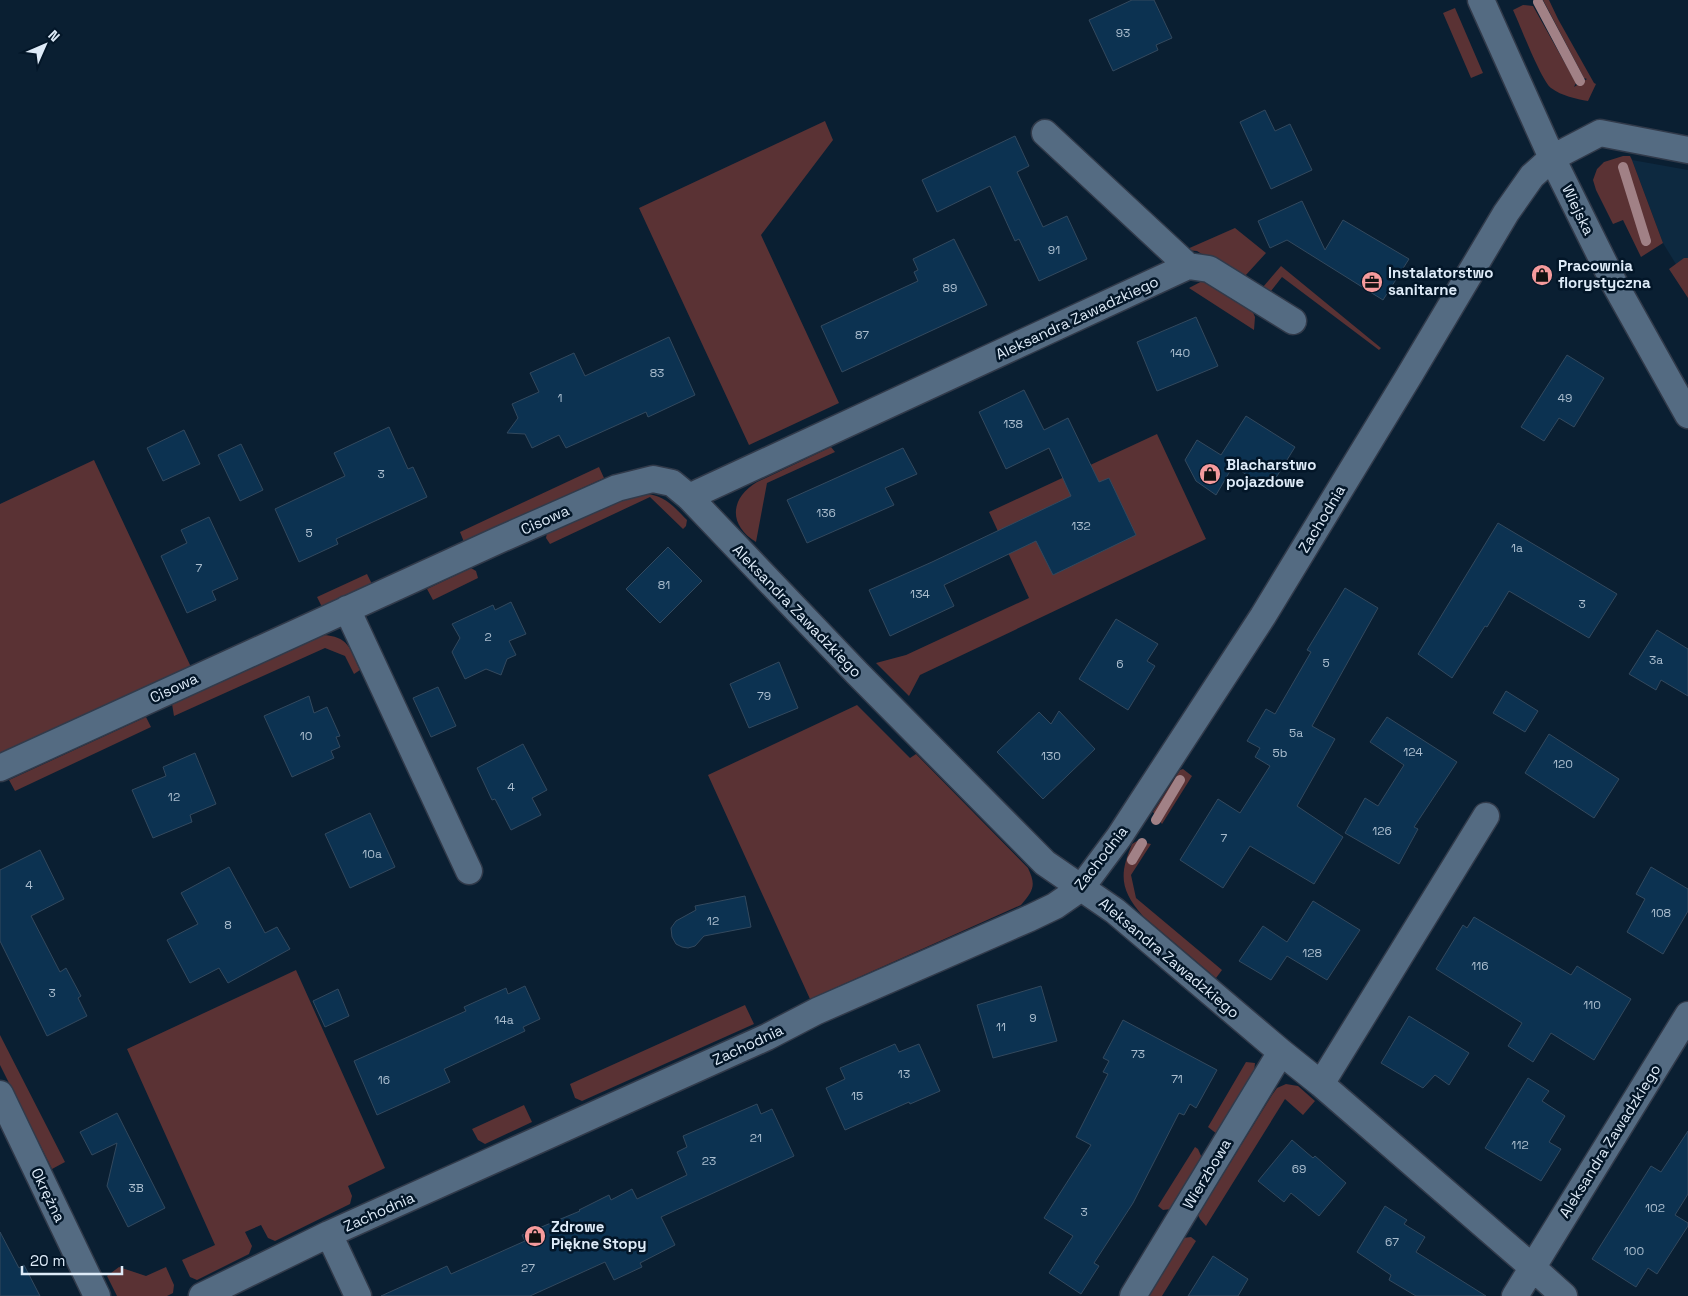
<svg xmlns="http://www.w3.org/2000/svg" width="1688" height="1296" font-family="'Space Grotesk',sans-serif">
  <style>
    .built { fill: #0d2940 }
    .green { fill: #5a3234 }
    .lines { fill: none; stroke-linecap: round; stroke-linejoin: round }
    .stream { stroke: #a18186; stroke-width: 10 }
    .building { fill: #0c3251; stroke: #33495e }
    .minor-casing { stroke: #313a4a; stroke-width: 29 }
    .minor { stroke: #546b82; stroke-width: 26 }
    .labels { text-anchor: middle; stroke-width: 5; stroke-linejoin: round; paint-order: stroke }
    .number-label { font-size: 12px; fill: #aabdce }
    .street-label { font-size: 15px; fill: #deebf8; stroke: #031628 }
    .poi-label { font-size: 15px; font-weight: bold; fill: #deebf8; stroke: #031628; text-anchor: start }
  </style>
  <rect width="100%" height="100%" fill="#0a1f32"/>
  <path class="built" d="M 1632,160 L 1688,170 L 1688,284 L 1663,243 Z"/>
  <path class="green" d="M 1543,0 L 1549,0 L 1558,19 L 1594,83 L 1596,84 L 1588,101 C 1576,99 1562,96 1551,88 C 1541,80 1520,25 1513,10 L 1523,5 L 1533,6 L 1576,83 L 1574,87 L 1587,79 L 1584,78 Z
    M 1455,8 L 1483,73 L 1471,78 L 1443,13 Z
    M 825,121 L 833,140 L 761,235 L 839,403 L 749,445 L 639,208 Z
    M 1623,156 L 1630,156 L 1632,160 L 1663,243 L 1641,257 L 1623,220 L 1613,224 L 1596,190 L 1593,180 L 1597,169 L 1604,162 Z
    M 1235,228 L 1266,253 L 1245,276 L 1240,278 L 1197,251 L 1185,250 Z
    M 1684,258 L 1688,258 L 1688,298 L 1669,269 Z
    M 1281,266 L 1381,348 L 1379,350 L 1282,277 L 1271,291 L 1262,291 L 1263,287 Z
    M 1206,279 L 1251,308 L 1255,317 L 1254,330 L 1189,288 Z
    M 1157,434 L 1206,539 L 920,675 L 909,696 L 876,663 L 906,655 L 1029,598 L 989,512 Z
    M 831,447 L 835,452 L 767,483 L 756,542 C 728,525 730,498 757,482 Z
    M 94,460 L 191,667 L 0,755 L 0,504 Z
    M 599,467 L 604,478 L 464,542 L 460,532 Z
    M 641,493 C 665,495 671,504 687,520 L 686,526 L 683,529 L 650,497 L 550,544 L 546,538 L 547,533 L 623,498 Z
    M 471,568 L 476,571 L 478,578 L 433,600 L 427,589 Z
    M 367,574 L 372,584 L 322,607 L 317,597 Z
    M 322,635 C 349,636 350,649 360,670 L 354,674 L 345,656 L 325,648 L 174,716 L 172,704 Z
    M 857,705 L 910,758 L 916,754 L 1028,868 C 1036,885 1034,890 1021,905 L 810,999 L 708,775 Z
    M 146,717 L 151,727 L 15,791 L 9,780 Z
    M 1183,769 L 1192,776 L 1162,824 L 1153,812 L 1180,770 Z
    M 1137,841 L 1151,844 L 1131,875 L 1136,898 L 1222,970 L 1216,978 L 1143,916 C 1120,890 1119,875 1132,844 Z
    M 296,970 L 385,1168 L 348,1186 L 352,1196 L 350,1204 L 275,1241 L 268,1238 L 261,1225 L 245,1232 L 252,1246 L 249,1254 L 197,1280 L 190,1277 L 182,1260 L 215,1245 L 127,1049 Z
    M 745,1005 L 754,1024 L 582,1101 L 575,1098 L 570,1084 Z
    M 0,1035 L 65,1162 L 52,1169 L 0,1065 Z
    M 1246,1062 L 1255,1063 L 1254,1072 L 1217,1134 L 1208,1127 Z
    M 1286,1084 L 1298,1086 L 1315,1101 L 1303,1115 L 1285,1099 L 1206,1226 L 1200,1219 L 1198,1215 L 1272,1095 L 1277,1088 Z
    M 524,1105 L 532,1122 L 485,1144 L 478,1140 L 472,1129 Z
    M 1195,1147 L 1198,1149 L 1202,1158 L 1171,1209 L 1163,1210 L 1158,1206 Z
    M 1191,1237 L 1196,1241 L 1162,1296 L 1148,1296 L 1183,1238 Z
    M 119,1267 L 146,1276 L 166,1267 L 174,1285 L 173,1293 L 167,1296 L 117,1296 L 107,1276 Z"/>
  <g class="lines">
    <path class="stream" d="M 1538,2 L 1580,81
      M 1623,167 L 1646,241
      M 1156,820 L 1180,780
      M 1132,860 L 1142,843"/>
  </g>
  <path class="building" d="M 1132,0 L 1154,0 L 1172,38 L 1156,45 L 1158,50 L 1113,71 L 1089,20 Z
    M 1265,110 L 1275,131 L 1290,124 L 1312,170 L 1271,189 L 1240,122 Z
    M 1015,136 L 1029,166 L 1017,172 L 1043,227 L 1067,216 L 1087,259 L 1039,281 L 1019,239 L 1015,241 L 990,186 L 937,212 L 922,180 Z
    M 1302,201 L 1325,250 L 1343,220 L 1409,259 L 1383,300 L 1287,240 L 1270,248 L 1258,221 Z
    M 954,239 L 987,305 L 842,372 L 821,326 L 918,281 L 914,272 L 918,270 L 913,259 Z
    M 1196,317 L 1218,366 L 1157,391 L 1137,342 Z
    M 669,337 L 695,395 L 648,417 L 646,412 L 566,448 L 559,435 L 532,448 L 525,434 L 507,433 L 518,418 L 512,404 L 539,392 L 530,373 L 574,353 L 585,376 Z
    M 1567,355 L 1604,378 L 1574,427 L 1559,418 L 1544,441 L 1521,427 Z
    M 1024,390 L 1044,430 L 1068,418 L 1099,482 L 1109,478 L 1136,535 L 1053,575 L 1036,541 L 944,585 L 954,606 L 890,636 L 869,590 L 932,562 L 1071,496 L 1049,448 L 1006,469 L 979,412 Z
    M 1246,416 L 1295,447 L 1269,489 L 1233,466 L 1216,495 L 1196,481 L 1185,460 L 1197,440 L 1221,455 Z
    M 389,427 L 408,469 L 413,467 L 427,497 L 336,539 L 338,544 L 299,562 L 275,509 L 345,476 L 334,453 Z
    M 184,430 L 200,464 L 163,481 L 147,448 Z
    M 241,444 L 263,490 L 240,501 L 218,455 Z
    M 903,448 L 917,474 L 885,488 L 894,505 L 807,543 L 787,500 Z
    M 209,517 L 238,579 L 212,591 L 216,600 L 187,613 L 161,556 L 187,543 L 181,530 Z
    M 1498,523 L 1617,594 L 1589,638 L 1509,591 L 1487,627 L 1485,626 L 1452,678 L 1418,654 Z
    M 668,547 L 702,581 L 660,623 L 626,589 Z
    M 1345,588 L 1378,608 L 1312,726 L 1335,739 L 1297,806 L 1343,837 L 1314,884 L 1250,846 L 1223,888 L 1180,860 L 1218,799 L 1240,813 L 1270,766 L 1255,757 L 1260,748 L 1247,741 L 1266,709 L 1275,714 L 1311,652 L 1307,650 Z
    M 511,602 L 526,634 L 509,641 L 516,655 L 507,659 L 501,675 L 486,669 L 465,679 L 452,652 L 460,638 L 452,624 L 493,605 L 495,610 Z
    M 1116,619 L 1158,644 L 1147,661 L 1155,666 L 1128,710 L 1079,679 Z
    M 1657,630 L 1688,649 L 1688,696 L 1661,680 L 1656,690 L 1629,674 Z
    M 779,662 L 798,708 L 749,728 L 730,684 Z
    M 438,687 L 456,726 L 431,737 L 413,698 Z
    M 1506,691 L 1538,711 L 1525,732 L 1493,713 Z
    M 309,696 L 314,713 L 327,707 L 340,736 L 336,737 L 340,747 L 331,751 L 334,758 L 292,777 L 264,716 Z
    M 1059,711 L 1095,749 L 1043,799 L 997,752 L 1039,712 L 1051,724 Z
    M 1387,717 L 1457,762 L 1414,827 L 1418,829 L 1399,864 L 1345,833 L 1365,798 L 1378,806 L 1404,765 L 1370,742 Z
    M 1549,734 L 1619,779 L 1594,818 L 1525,773 Z
    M 523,744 L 547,790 L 532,798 L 541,815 L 511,830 L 495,799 L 492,800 L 477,768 Z
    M 195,753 L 216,804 L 190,815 L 192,822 L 153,838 L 132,790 L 166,776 L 163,767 Z
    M 370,813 L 395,867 L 350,888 L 325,834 Z
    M 40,850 L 64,899 L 31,916 L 60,972 L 66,968 L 81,996 L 78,998 L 87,1016 L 47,1036 L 0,941 L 0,870 Z
    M 229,867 L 265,933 L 277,927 L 290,949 L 228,983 L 219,968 L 190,983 L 167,940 L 198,924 L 181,893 Z
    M 1651,867 L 1688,889 L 1688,911 L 1663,954 L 1627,932 L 1645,899 L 1636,894 Z
    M 745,896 L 751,927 L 704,936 L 695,946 L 688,948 L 682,947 L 676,944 L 672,937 L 671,928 L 676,921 L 696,910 L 695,906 Z
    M 1313,901 L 1360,930 L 1327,980 L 1287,956 L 1271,980 L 1239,961 L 1263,926 L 1287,942 Z
    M 1474,917 L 1571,975 L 1577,966 L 1631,999 L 1594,1060 L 1551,1033 L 1533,1062 L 1508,1046 L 1522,1023 L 1436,969 L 1463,925 L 1467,928 Z
    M 525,986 L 540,1019 L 523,1027 L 525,1031 L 444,1069 L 450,1082 L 377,1115 L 354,1061 L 466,1011 L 464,1007 L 506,988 L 508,994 Z
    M 1041,986 L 1057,1041 L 993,1058 L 977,1005 Z
    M 338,989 L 349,1016 L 325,1027 L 313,1001 Z
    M 1409,1016 L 1469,1053 L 1449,1085 L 1435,1075 L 1423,1088 L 1381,1063 Z
    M 1123,1020 L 1217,1070 L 1196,1108 L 1190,1104 L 1184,1115 L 1179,1113 L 1133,1203 L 1094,1263 L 1099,1266 L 1081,1294 L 1049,1273 L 1073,1236 L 1044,1218 L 1091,1145 L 1076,1137 L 1108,1074 L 1103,1072 L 1109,1061 L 1103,1058 Z
    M 895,1044 L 899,1052 L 919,1044 L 940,1091 L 910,1104 L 909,1102 L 845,1130 L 826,1088 L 845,1079 L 840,1068 Z
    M 1528,1078 L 1549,1091 L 1542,1101 L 1565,1116 L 1549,1142 L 1561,1149 L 1541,1181 L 1485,1148 Z
    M 757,1104 L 761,1114 L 772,1109 L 794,1156 L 661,1217 L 675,1245 L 640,1263 L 642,1267 L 614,1280 L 605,1262 L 530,1296 L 381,1296 L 447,1266 L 451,1274 L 525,1241 L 522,1235 L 580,1211 L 579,1210 L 609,1195 L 611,1200 L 632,1189 L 637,1199 L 687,1175 L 677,1152 L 687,1147 L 683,1136 Z
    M 117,1113 L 165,1208 L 128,1227 L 107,1186 L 117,1143 L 92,1155 L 80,1132 Z
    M 1688,1131 L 1688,1194 L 1675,1215 L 1688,1223 L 1688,1226 L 1657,1274 L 1648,1268 L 1636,1287 L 1592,1259 L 1651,1166 L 1661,1172 Z
    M 1292,1140 L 1313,1158 L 1315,1156 L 1346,1183 L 1319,1216 L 1291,1193 L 1284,1202 L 1258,1181 Z
    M 1385,1206 L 1407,1220 L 1404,1224 L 1425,1237 L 1416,1252 L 1486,1296 L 1416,1296 L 1389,1280 L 1391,1275 L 1357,1252 Z
    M 0,1232 L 19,1268 L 24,1265 L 40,1296 L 0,1296 Z
    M 1213,1256 L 1248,1279 L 1238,1296 L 1188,1296 Z"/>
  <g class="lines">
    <g class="minor-casing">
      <path id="minor" d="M 1481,0 L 1552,158 L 1613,281 L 1688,415
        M 1045,133 L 1188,266
        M 689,497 L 1188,266 L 1209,269 L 1293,321
        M 347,609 L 469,871
        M 0,768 L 499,540 L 617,488 L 653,479 L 672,483 L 689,497 L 857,673 L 1045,863 L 1115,911 L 1281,1052 L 1321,1084 L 1532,1267 L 1564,1296
        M 1321,1084 L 1486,816
        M 0,1094 L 97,1296
        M 329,1234 L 358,1296
        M 202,1296 L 329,1234 L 767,1037 L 817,1011 L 1030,918 L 1055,906 L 1081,888 L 1119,837 L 1263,616 L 1409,376 L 1506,213 L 1532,176 L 1552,158 L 1600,133 L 1688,150
        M 1133,1296 L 1281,1052
        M 1515,1296 L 1688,1015"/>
    </g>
    <use href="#minor" class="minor"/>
  </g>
  <defs>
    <g id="shop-disc" transform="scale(1.125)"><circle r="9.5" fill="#f59b9d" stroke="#031628"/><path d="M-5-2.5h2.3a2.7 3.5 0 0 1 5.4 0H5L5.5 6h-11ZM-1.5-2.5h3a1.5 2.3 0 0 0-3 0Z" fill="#111"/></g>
    <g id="office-disc" transform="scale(1.125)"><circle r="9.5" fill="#f59b9d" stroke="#031628"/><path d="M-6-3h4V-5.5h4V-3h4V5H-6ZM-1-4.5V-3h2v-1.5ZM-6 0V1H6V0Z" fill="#111"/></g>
  </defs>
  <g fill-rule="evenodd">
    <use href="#shop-disc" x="1542" y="275"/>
    <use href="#office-disc" x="1372" y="282"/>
    <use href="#shop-disc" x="1210" y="474"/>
    <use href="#shop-disc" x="535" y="1236"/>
  </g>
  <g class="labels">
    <g class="number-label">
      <text x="1123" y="37">93</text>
      <text x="1054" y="254">91</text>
      <text x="950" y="292">89</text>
      <text x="862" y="339">87</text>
      <text x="1180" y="357">140</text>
      <text x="657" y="377">83</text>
      <text x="560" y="402">1</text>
      <text x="1565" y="402">49</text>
      <text x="1013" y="428">138</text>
      <text x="381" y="478">3</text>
      <text x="826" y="517">136</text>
      <text x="1081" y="530">132</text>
      <text x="309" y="537">5</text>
      <text x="1517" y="552">1a</text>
      <text x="199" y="572">7</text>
      <text x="664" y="589">81</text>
      <text x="920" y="598">134</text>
      <text x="1582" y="608">3</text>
      <text x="488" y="641">2</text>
      <text x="1656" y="664">3a</text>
      <text x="1326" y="667">5</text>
      <text x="1120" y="668">6</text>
      <text x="764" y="700">79</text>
      <text x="1296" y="737">5a</text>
      <text x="306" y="740">10</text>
      <text x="1413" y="756">124</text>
      <text x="1280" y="757">5b</text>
      <text x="1051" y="760">130</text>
      <text x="1563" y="768">120</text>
      <text x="511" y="791">4</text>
      <text x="174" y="801">12</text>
      <text x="1382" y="835">126</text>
      <text x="1224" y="842">7</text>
      <text x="372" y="858">10a</text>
      <text x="29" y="889">4</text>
      <text x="1661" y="917">108</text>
      <text x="713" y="925">12</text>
      <text x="228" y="929">8</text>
      <text x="1312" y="957">128</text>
      <text x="1480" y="970">116</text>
      <text x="52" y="997">3</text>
      <text x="1592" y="1009">110</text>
      <text x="1033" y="1022">9</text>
      <text x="504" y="1024">14a</text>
      <text x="1001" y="1031">11</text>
      <text x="1138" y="1058">73</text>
      <text x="904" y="1078">13</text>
      <text x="1177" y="1083">71</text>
      <text x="384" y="1084">16</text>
      <text x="857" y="1100">15</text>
      <text x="756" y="1142">21</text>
      <text x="1520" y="1149">112</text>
      <text x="709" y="1165">23</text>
      <text x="1299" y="1173">69</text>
      <text x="136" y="1192">3B</text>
      <text x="1655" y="1212">102</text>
      <text x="1084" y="1216">3</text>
      <text x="1392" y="1246">67</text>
      <text x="1634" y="1255">100</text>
      <text x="528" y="1272">27</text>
    </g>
    <g class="street-label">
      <text transform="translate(1578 210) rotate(64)" y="5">Wiejska</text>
      <text transform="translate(1077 318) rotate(-25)" y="5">Aleksandra Zawadzkiego</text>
      <text transform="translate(1322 519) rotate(-59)" y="5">Zachodnia</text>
      <text transform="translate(545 520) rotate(-24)" y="5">Cisowa</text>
      <text transform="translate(797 611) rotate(46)" y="5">Aleksandra Zawadzkiego</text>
      <text transform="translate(174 688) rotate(-25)" y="5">Cisowa</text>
      <text transform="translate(1101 858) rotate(-52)" y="5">Zachodnia</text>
      <text transform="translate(1169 958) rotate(40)" y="5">Aleksandra Zawadzkiego</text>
      <text transform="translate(748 1045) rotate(-25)" y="5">Zachodnia</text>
      <text transform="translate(1610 1141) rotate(-58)" y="5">Aleksandra Zawadzkiego</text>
      <text transform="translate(1207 1174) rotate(-59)" y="5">Wierzbowa</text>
      <text transform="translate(48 1195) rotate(64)" y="5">Okrężna</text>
      <text transform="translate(379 1212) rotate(-24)" y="5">Zachodnia</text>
    </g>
    <g class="poi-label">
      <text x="1558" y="271">Pracownia<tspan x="1558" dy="17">florystyczna</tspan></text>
      <text x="1388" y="278">Instalatorstwo<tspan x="1388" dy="17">sanitarne</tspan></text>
      <text x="1226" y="470">Blacharstwo<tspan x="1226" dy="17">pojazdowe</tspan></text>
      <text x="551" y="1232">Zdrowe<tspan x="551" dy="17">Piękne Stopy</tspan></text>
    </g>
  </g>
  <g transform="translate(45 45) rotate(45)" stroke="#031628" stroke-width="4" paint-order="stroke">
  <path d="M0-4L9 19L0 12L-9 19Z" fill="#deebf8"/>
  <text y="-8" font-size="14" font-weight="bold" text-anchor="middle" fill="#deebf8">N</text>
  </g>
  <path d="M22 1266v8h100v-8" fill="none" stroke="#deebf8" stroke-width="2.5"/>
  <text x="30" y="1266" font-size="15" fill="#deebf8" stroke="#031628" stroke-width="4" paint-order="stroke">20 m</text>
</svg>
